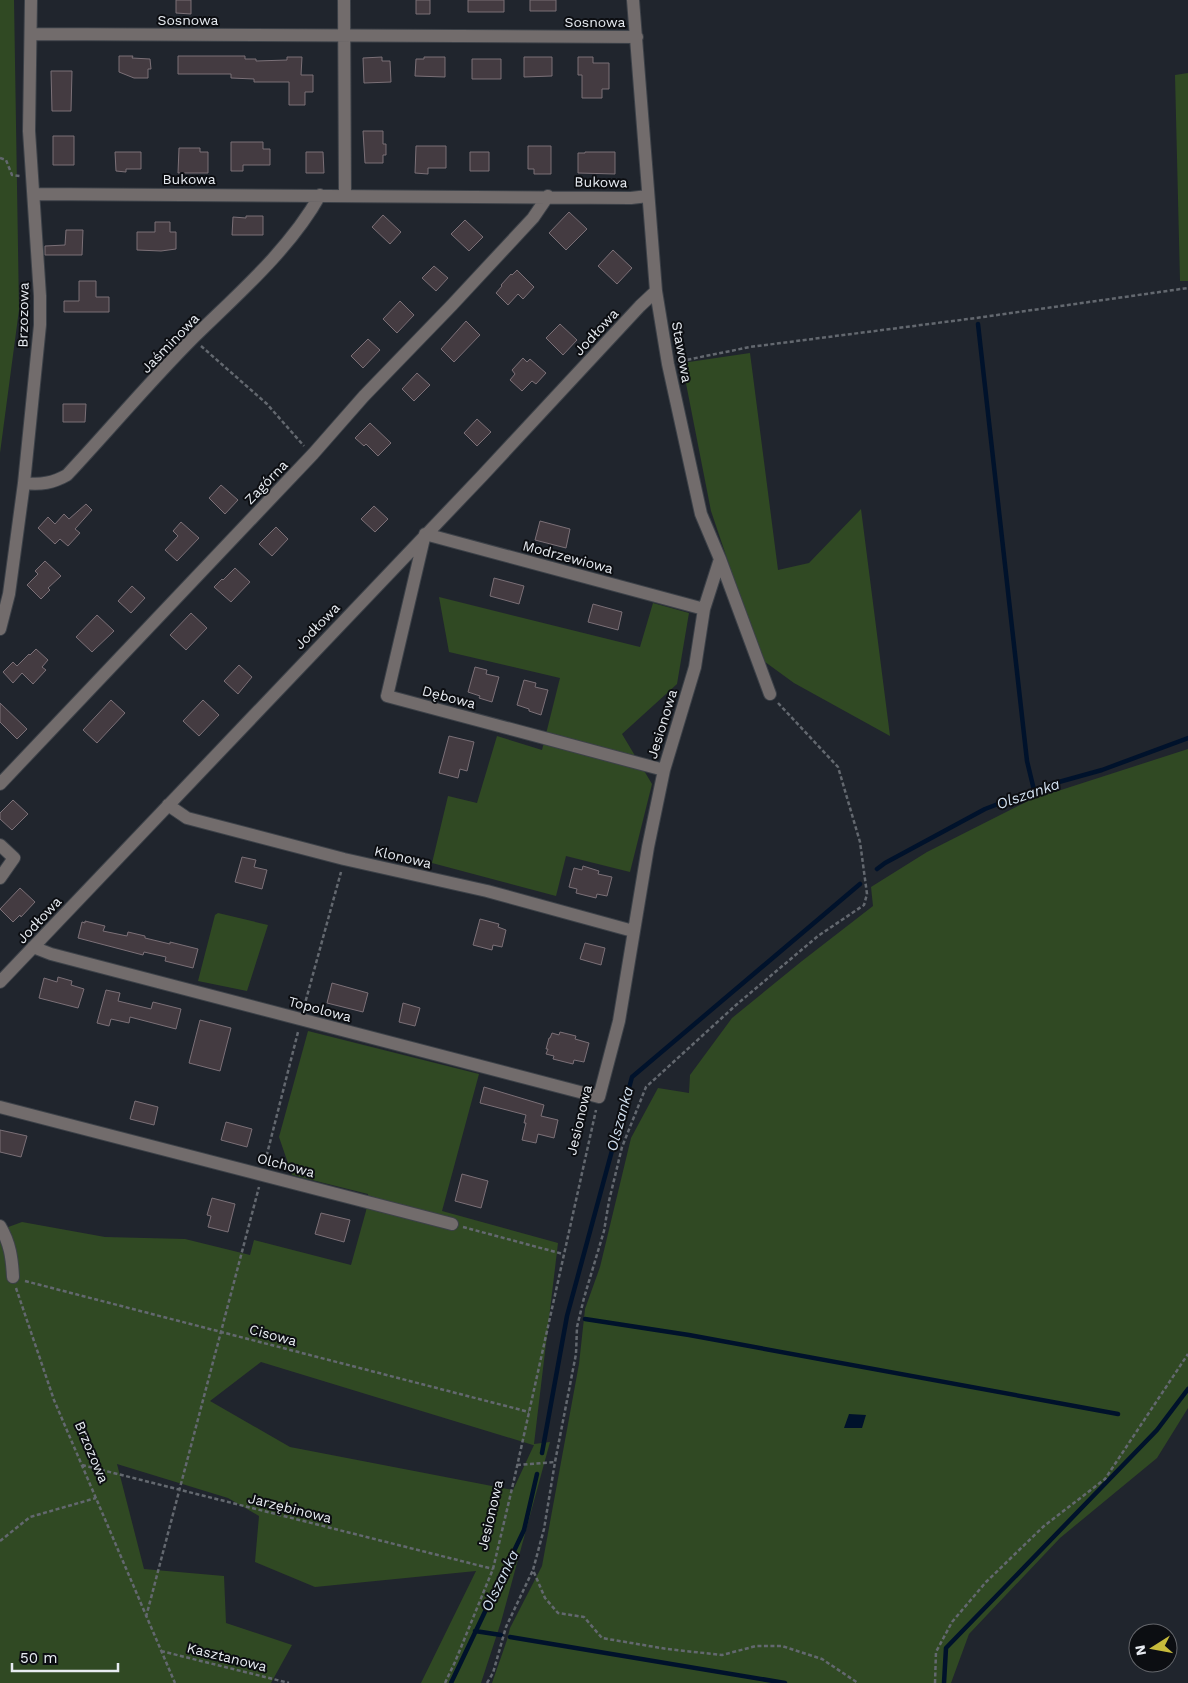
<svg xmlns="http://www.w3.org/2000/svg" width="1188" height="1683" font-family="'Work Sans',sans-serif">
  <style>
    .green { fill: #304923; fill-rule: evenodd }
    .water { fill: #00122b }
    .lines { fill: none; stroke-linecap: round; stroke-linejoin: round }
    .stream { stroke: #00122b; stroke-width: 4.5 }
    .building { fill: #443b41; stroke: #7b7077 }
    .minor-casing { stroke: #3c4148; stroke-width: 14 }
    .path { stroke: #63686f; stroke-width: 2.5; stroke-dasharray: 4 2.5; stroke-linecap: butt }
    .minor { stroke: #726c6c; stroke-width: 12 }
    .labels { text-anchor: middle; stroke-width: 4; stroke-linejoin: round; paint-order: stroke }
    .street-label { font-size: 14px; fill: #e7ebf1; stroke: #0c0e12 }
    .water-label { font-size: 15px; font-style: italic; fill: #d1dfee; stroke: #0c0e12 }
  </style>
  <rect width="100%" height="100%" fill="#20252d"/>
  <path class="green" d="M 0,0 L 14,0 L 19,310 L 0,453 Z
    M 1188,73 L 1188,281 L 1180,281 L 1175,75 Z
    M 750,353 L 778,570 L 809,563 L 861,509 L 890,736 L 794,683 L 761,659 L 711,511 L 682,363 Z
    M 439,597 L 640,647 L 653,603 L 689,613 L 677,684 L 622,734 L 652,784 L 630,872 L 566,856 L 556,896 L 432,863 L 448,796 L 477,803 L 497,736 L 542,750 L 560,678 L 449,652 Z
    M 1188,749 L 1188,1389 L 1186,1391 L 1188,1392 L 1188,1408 L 1157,1458 L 1060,1538 L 969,1634 L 951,1683 L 492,1683 L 507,1640 L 510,1628 L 542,1566 L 579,1364 L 585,1309 L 600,1267 L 631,1138 L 658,1088 L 689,1093 L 690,1075 L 732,1018 L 802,961 L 873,906 L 871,887 L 927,852 L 1030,800 Z
    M 218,913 L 268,925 L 247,991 L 198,981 L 215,915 Z
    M 308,1031 L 479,1074 L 442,1211 L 558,1243 L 534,1444 L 550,1442 L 501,1622 L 481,1683 L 421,1683 L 476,1571 L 315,1587 L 255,1562 L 259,1516 L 228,1498 L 117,1464 L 144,1569 L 224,1576 L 226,1623 L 292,1645 L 271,1683 L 0,1683 L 0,1230 L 22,1222 L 105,1237 L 185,1239 L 250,1255 L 254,1240 L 351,1265 L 366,1211 L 368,1194 L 292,1175 L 279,1137 ZM 261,1362 L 533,1445 L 534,1445 L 513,1490 L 290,1447 L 210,1401 Z"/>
  <path class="water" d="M 849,1414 L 866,1415 L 862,1428 L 844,1428 Z"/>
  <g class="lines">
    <path class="stream" d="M 978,324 L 1027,761 L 1034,790
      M 877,869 L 885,863 L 985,809 L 1048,785 L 1102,770 L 1188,738
      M 585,1319 L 689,1335 L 1118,1414
      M 542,1453 L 567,1316 L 632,1077 L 860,884
      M 475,1631 L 501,1635
      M 510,1637 L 785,1683
      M 451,1683 L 524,1530 L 537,1474
      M 944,1683 L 946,1648 L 1157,1430 L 1188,1389"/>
  </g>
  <path class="building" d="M 176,0 L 191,0 L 191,14 L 176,13 Z
    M 416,0 L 430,0 L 430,14 L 416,14 Z
    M 468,0 L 504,0 L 504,12 L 468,12 Z
    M 530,0 L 556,0 L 556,11 L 530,11 Z
    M 119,56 L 133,56 L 132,58 L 150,59 L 151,69 L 148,69 L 148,78 L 134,78 L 119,72 Z
    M 178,56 L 245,56 L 245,59 L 256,59 L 256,61 L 287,60 L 287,57 L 302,57 L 301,75 L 313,75 L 313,92 L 305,92 L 305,105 L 289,105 L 289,82 L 254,82 L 254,79 L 231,78 L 231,74 L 178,74 Z
    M 382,57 L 382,61 L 390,61 L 391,82 L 364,83 L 363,58 Z
    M 424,57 L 445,57 L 445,77 L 415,76 L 416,59 L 424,59 Z
    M 524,57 L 552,57 L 552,76 L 524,77 Z
    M 578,57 L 593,57 L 593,63 L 609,63 L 609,89 L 602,89 L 602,98 L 582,98 L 582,75 L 578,75 Z
    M 472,59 L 501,59 L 501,79 L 472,79 Z
    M 51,71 L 72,71 L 71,111 L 52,111 Z
    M 363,131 L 383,131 L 383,144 L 386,144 L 386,155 L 383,155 L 383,163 L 365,163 Z
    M 53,136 L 74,136 L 74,165 L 53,165 Z
    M 231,142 L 263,142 L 263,149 L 270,149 L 270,165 L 243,165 L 243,171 L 231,171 Z
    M 416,146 L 446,146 L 446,168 L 428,168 L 428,174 L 415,173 Z
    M 528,146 L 551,146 L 551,174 L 534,174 L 534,169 L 528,169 Z
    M 179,148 L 200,148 L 200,152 L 208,152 L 208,173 L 178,173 Z
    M 115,152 L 141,152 L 141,169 L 126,169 L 126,172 L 116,171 Z
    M 306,152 L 323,152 L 324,173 L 306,173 Z
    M 470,152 L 489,152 L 489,171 L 470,171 Z
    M 585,152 L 615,152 L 615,174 L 578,173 L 578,153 L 585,153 Z
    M 569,212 L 587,229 L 566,250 L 549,233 Z
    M 383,215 L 401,232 L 390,244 L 372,227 Z
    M 246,216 L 263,216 L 263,235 L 232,235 L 233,217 L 246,218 Z
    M 465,220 L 483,237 L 469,251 L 451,234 Z
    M 155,222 L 170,222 L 170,232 L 176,232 L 176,249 L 161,251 L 137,250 L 137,232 L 155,232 Z
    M 66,230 L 83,230 L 82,255 L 45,255 L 45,246 L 65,245 Z
    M 613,250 L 632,268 L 617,284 L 598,266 Z
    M 434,266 L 448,278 L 436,291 L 422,278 Z
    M 517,270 L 534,287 L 523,299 L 518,294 L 508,305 L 496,293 L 502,286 L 501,285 L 511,274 L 512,275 Z
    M 79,281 L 96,281 L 96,297 L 109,297 L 109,312 L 64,312 L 64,301 L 79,301 Z
    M 400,301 L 414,315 L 397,333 L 383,319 Z
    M 466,321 L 480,335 L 454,362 L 441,349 Z
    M 560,324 L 577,340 L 563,355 L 546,338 Z
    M 368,339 L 380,350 L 363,368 L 351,356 Z
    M 523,358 L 527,362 L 530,359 L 546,373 L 536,384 L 532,381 L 522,391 L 510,380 L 515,374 L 512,370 Z
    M 417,373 L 430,385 L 414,401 L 402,389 Z
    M 63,404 L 86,404 L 85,422 L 63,422 Z
    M 477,419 L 491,432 L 477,446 L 464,433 Z
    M 370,423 L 391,443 L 378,456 L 366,444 L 364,446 L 355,438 Z
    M 221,485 L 238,500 L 225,514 L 209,498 Z
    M 86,504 L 92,510 L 75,529 L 80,533 L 68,546 L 60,539 L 55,544 L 38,528 L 48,517 L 55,524 L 64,514 L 69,519 Z
    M 374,506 L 388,519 L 375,532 L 361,519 Z
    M 540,521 L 570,529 L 566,548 L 535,540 Z
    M 181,522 L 199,538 L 177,561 L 165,550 L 178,536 L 173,531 Z
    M 276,527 L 288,539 L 272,556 L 259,544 Z
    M 45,561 L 61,576 L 48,588 L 50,590 L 41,599 L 27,585 L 38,574 L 35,571 Z
    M 235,568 L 250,582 L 231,602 L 214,587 L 222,579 L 223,580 Z
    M 494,578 L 524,586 L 519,604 L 490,596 Z
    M 132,586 L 145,598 L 131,613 L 118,601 Z
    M 593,604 L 622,612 L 618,630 L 588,622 Z
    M 191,613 L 207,628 L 186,650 L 170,635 Z
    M 97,615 L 114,631 L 92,652 L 76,637 Z
    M 36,649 L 48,660 L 42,667 L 46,670 L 33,684 L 22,673 L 13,683 L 3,672 L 13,662 L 17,666 L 29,654 L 30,655 Z
    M 239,665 L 252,677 L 238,694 L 224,681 Z
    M 475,667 L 487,670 L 486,674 L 499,677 L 492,702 L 479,698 L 480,696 L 468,692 Z
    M 524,680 L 536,683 L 535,687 L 548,690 L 541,715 L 529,711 L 529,709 L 517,705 Z
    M 111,700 L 125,713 L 97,743 L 83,730 Z
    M 203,700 L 219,715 L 199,736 L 183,721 Z
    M 0,703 L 27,729 L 17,739 L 0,722 Z
    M 449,736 L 474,742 L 467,771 L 460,769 L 458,778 L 439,773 Z
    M 13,800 L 28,814 L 12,830 L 0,819 L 0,813 Z
    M 242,857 L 256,860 L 254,867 L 267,870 L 262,889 L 235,882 Z
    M 583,866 L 599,871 L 598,874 L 612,877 L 607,896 L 597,894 L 596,898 L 576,893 L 577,889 L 569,887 L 574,868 L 582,870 Z
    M 20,888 L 35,902 L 21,917 L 20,915 L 13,922 L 0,909 Z
    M 480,919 L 499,924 L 498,927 L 506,930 L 502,947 L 493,945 L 492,950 L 473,945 Z
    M 85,921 L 105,926 L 103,931 L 127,936 L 128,932 L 145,936 L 145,938 L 170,944 L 170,942 L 198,949 L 193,968 L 165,961 L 166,957 L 144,952 L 143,955 L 78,938 L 82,922 L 85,923 Z
    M 585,943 L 605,948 L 601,965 L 580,959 Z
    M 58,977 L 72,981 L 71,985 L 84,989 L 78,1008 L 39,998 L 44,978 L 57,982 Z
    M 332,983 L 368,993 L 363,1012 L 327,1003 Z
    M 106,990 L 120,993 L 118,1001 L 151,1009 L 153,1002 L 181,1009 L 176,1029 L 130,1017 L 129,1023 L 111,1019 L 109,1026 L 97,1023 Z
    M 403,1003 L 420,1008 L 415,1026 L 399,1022 Z
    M 200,1020 L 231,1028 L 220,1071 L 189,1063 Z
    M 560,1032 L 576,1036 L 575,1039 L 589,1043 L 584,1062 L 574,1060 L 573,1064 L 553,1059 L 554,1056 L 546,1054 L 548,1049 L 546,1049 L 549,1038 L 550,1038 L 552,1033 L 559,1035 Z
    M 484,1087 L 544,1105 L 541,1116 L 558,1120 L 554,1138 L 538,1134 L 536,1143 L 522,1140 L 526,1123 L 524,1123 L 526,1115 L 480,1103 Z
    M 135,1101 L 158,1107 L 154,1125 L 130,1119 Z
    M 226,1122 L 252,1129 L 247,1147 L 221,1140 Z
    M 0,1130 L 27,1136 L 21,1157 L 0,1152 Z
    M 462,1174 L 488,1181 L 481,1208 L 455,1201 Z
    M 212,1198 L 235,1204 L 228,1232 L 208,1227 L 211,1216 L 207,1215 Z
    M 321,1213 L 350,1220 L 344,1242 L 315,1234 Z"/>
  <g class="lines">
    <g class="minor-casing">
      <path id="minor" d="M 344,0 L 345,195
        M 633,0 L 656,291 L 668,364 L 701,514 L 720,559 L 770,694
        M 31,34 L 637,37
        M 34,194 L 631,198 L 648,196
        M 24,483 C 41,485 53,483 67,475 C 110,429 150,381 194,337 C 238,294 290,249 320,195
        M 0,629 L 9,594 L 24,483 L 40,325 L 40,296 L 29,131 L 31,0
        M 664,770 L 387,696 L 425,534 L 704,609
        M 0,784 L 313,454 L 364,396 L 452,305 L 533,218 L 548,196
        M 168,805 L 187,818 L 344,859 L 487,891 L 633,931
        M 0,845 L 14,858 L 0,878
        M 33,947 L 51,954 L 599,1097 L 619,1021 L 648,847 L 664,770 L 695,667 L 704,609 L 720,559
        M 0,982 L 482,476 L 640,306 L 656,291
        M 0,1107 L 452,1224
        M 0,1226 C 10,1243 12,1258 13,1277"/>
    </g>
    <path class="path" d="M 0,158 L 6,160 L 12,175 L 20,176
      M 201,346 L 267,404 L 304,446
      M 681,361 L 750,347 L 976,318 L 1188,288
      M 778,703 L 838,767 L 860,842 L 867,894 L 864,905 L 818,936 L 736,1005 L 646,1087 L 622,1147 L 609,1201 L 604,1231 L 584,1298 L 577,1327 L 576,1354 L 555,1462 L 544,1529 L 533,1570 L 545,1598 L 558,1613 L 584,1617 L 602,1638 L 667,1649 L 722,1655 L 756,1646 L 782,1646 L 822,1659 L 858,1683
      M 304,1007 L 341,872
      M 265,1162 L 298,1032
      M 463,1227 L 563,1254
      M 25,1281 L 529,1412
      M 16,1288 L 54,1400 L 175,1683
      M 82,1465 L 493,1569
      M 517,1465 L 555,1462
      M 0,1541 L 30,1517 L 96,1498
      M 146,1617 L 259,1187
      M 161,1651 L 289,1683
      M 445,1683 L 455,1662 L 493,1569 L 514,1480 L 596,1110
      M 487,1683 L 493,1673 L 506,1627 L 533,1570
      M 935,1683 L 936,1652 L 952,1622 L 986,1582 L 1044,1526 L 1105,1479 L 1188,1354"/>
    <use href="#minor" class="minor"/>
  </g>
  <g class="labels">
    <g class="street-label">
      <text x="188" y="25">Sosnowa</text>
      <text x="595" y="27">Sosnowa</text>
      <text x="189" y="184">Bukowa</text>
      <text transform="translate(601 182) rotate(1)" y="5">Bukowa</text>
      <text transform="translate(23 315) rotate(-89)" y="5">Brzozowa</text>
      <text transform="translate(596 332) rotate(-47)" y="5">Jodłowa</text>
      <text transform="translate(170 343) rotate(-46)" y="5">Jaśminowa</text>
      <text transform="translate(682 352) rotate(80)" y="5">Stawowa</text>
      <text transform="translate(266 482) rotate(-46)" y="5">Zagórna</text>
      <text transform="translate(568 557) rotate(15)" y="5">Modrzewiowa</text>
      <text transform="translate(317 626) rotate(-46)" y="5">Jodłowa</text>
      <text transform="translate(449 697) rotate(15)" y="5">Dębowa</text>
      <text transform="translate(662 724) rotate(-73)" y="5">Jesionowa</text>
      <text transform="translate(403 857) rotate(13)" y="5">Klonowa</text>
      <text transform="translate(39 920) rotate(-47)" y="5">Jodłowa</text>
      <text transform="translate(320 1009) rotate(15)" y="5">Topolowa</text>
      <text transform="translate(579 1120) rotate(-77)" y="5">Jesionowa</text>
      <text transform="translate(286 1165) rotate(15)" y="5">Olchowa</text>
      <text transform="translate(273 1335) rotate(15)" y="5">Cisowa</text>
      <text transform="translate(92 1452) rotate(67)" y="5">Brzozowa</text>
      <text transform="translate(290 1508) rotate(14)" y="5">Jarzębinowa</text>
      <text transform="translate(490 1515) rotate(-77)" y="5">Jesionowa</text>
      <text transform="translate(227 1657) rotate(14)" y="5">Kasztanowa</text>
    </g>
    <g class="water-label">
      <text transform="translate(1028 794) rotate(-19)" y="5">Olszanka</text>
      <text transform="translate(620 1119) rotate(-75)" y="5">Olszanka</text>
      <text transform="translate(500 1581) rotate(-64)" y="5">Olszanka</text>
    </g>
  </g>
  <g transform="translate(1153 1648) rotate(259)"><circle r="24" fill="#0c0e12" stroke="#64666b"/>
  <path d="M0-4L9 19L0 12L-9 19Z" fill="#c7bb3c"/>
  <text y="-8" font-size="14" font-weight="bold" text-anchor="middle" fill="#e7ebf1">N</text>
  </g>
  <path d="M12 1663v8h106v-8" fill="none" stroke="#e7ebf1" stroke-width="2.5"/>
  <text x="20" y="1663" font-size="15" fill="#e7ebf1" stroke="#0c0e12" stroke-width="4" paint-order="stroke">50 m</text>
</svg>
